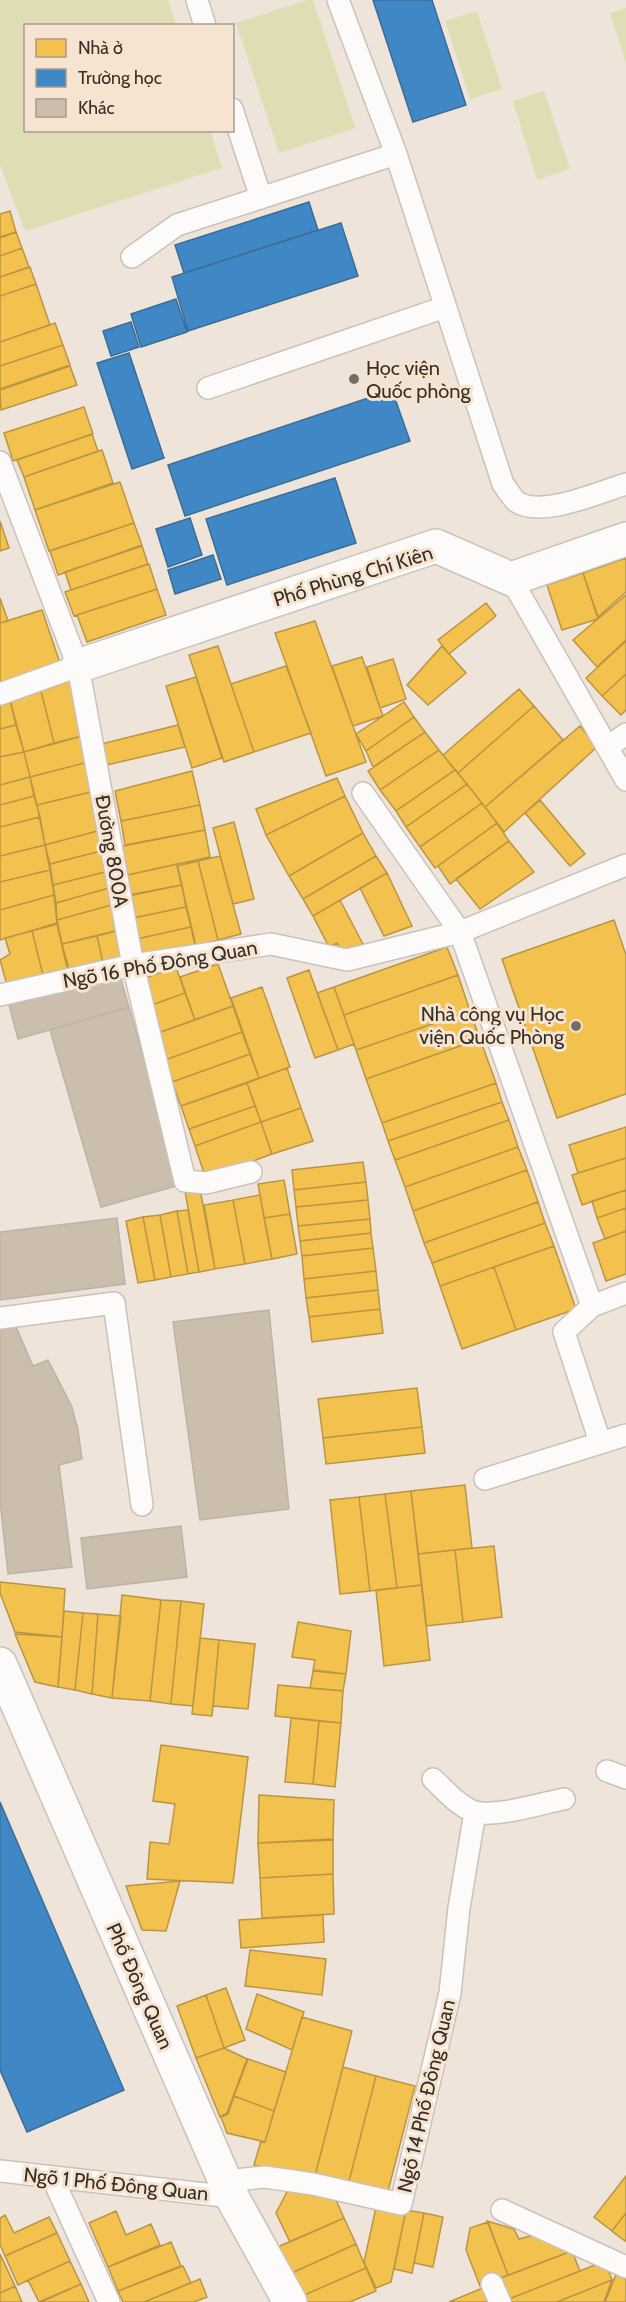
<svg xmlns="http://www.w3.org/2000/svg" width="626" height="2302" font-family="Cabin,sans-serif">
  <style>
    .green { fill: #deddb4 }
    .homes { fill: #f2c14e; stroke: #ba9543; stroke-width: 1.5 }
    .schools { fill: #3f88c5; stroke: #3c6d96; stroke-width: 1.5 }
    .building { fill: #ccbead; stroke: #bbb4ab; stroke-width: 1.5 }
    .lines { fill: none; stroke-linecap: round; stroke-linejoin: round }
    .lane-casing { stroke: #cac2ba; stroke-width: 24 }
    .street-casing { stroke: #cac2ba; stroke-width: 36 }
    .lane { stroke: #fcfbf9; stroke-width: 21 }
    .street { stroke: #fcfbf9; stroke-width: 33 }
    .poi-dot { fill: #766e66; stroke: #f6e4d1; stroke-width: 2 }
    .labels { text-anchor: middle; stroke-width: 6; stroke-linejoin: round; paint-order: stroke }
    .poi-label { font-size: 20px; fill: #362f28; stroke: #f6e4d1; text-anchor: start }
    .street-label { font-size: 20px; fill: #362f28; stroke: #f6e4d1 }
  </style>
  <rect width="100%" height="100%" fill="#eee4d9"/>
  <path class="green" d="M 0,0 L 168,0 L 176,25 L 26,26 L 26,130 L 210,131 L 222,168 L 25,231 L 0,165 Z
    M 307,0 L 313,0 L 355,128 L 279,153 L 236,23 Z
    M 626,8 L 626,63 L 610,13 Z
    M 477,11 L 502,89 L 470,99 L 445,21 Z
    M 544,91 L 570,169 L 537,180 L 513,101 Z"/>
  <path class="homes" d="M 10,211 L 16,232 L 0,237 L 0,214 Z
    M 16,232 L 22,248 L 0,256 L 0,238 Z
    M 22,248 L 29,267 L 0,277 L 0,256 Z
    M 30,267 L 36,284 L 0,296 L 0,277 Z
    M 36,284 L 50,325 L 0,342 L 0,296 Z
    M 55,323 L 63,345 L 0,366 L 0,342 Z
    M 63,345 L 70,365 L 0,389 L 0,366 Z
    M 70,366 L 77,385 L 1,410 L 0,390 Z
    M 84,407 L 93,434 L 13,461 L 4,433 Z
    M 92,434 L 98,451 L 24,477 L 17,460 Z
    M 102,450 L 113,483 L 35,510 L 24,477 Z
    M 120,482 L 134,523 L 49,551 L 35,510 Z
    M 0,521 L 9,548 L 0,551 Z
    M 134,523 L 142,545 L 58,575 L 50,551 Z
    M 142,546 L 148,564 L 71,590 L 65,572 Z
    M 626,558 L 626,592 L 598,617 L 583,573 Z
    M 149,564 L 157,589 L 74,616 L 65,592 Z
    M 583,573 L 598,619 L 562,630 L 547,585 Z
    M 157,589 L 166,615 L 87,642 L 77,615 Z
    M 626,595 L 626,640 L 597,667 L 573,640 Z
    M 0,598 L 8,621 L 0,623 Z
    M 486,603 L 496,616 L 449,654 L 438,640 Z
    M 42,610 L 60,663 L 0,683 L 0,623 Z
    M 315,621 L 366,762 L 326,776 L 275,633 Z
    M 626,641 L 626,674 L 602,696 L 586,678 Z
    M 218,646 L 254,752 L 224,762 L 189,655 Z
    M 442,646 L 466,673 L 428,705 L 407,685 Z
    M 362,657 L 383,716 L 353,726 L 332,666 Z
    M 393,659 L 406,699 L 380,708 L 367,667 Z
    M 286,666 L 311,733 L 254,752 L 231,684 Z
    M 626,674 L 626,710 L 621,715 L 602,696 Z
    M 196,677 L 222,758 L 192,768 L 166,686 Z
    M 72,680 L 86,735 L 54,743 L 41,691 Z
    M 519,689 L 534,706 L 458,773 L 443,755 Z
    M 41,691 L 54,743 L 24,752 L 10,700 Z
    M 10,700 L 16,725 L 0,729 L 0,703 Z
    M 404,702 L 414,717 L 366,751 L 356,734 Z
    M 534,706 L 563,740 L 485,807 L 458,773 Z
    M 414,717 L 425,732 L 373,767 L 366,751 Z
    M 16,725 L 24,752 L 0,757 L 0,729 Z
    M 178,725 L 185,747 L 102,766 L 97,745 Z
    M 580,726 L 597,747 L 504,832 L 485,807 Z
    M 425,732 L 439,750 L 380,790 L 368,771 Z
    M 86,735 L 92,761 L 30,777 L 24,752 Z
    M 439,750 L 455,770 L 396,811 L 380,790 Z
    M 24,752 L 30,777 L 0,785 L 0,757 Z
    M 92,761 L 99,790 L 37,805 L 30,777 Z
    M 455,770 L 467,784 L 406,827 L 396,811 Z
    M 192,771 L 200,805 L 121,821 L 115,791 Z
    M 30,777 L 34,796 L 0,805 L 0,785 Z
    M 337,778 L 345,796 L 266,835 L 256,809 Z
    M 467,784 L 482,803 L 420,847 L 406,827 Z
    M 99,790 L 105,829 L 45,845 L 37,805 Z
    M 34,796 L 40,817 L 0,827 L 0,805 Z
    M 345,796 L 363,833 L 289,876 L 266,835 Z
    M 540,800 L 585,854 L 570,866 L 525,813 Z
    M 482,803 L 497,823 L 435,868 L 420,847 Z
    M 200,805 L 205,830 L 125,845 L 121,821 Z
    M 40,817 L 45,845 L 0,856 L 0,827 Z
    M 234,822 L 254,899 L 233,904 L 213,828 Z
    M 497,823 L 509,841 L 450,884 L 438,866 Z
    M 105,829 L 109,849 L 50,864 L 45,845 Z
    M 205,830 L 210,857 L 123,876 L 118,847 Z
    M 363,833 L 376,856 L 303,899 L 289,876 Z
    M 509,841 L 534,872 L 480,909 L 456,879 Z
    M 45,845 L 50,870 L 0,882 L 0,856 Z
    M 109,849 L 113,870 L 53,885 L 50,864 Z
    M 220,856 L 241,934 L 218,940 L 198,861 Z
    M 376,856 L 387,873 L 313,916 L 303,899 Z
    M 198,861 L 218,940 L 196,946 L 177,866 Z
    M 177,864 L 182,885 L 128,896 L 123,876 Z
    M 50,870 L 54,895 L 0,910 L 0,882 Z
    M 113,870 L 116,886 L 56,903 L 53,885 Z
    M 387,873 L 412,926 L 384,936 L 360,888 Z
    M 182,885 L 186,907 L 128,919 L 123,896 Z
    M 116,886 L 119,903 L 57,920 L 56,903 Z
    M 54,895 L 57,923 L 0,940 L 0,910 Z
    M 340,900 L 364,946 L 343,954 L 337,943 L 329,947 L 313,916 Z
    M 119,903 L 123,929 L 62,944 L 57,920 Z
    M 186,907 L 191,927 L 132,940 L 128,919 Z
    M 614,920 L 626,955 L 626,1094 L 557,1118 L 502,959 Z
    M 57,924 L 69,976 L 45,983 L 32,931 Z
    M 191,927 L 196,950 L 137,963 L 132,940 Z
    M 123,929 L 130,960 L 104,967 L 97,936 Z
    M 32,931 L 45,983 L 9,992 L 0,960 L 10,954 L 5,938 Z
    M 97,936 L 104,967 L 71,976 L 62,944 Z
    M 447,947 L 458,975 L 344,1015 L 334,987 Z
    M 218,964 L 233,1006 L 195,1020 L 180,977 Z
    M 176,967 L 185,993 L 146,1007 L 137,981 Z
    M 309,970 L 338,1050 L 315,1058 L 287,978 Z
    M 458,975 L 470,1011 L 356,1050 L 344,1015 Z
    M 262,987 L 290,1067 L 259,1078 L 231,998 Z
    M 334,987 L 354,1044 L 338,1050 L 317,993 Z
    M 185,993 L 195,1020 L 155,1034 L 146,1007 Z
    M 233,1006 L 242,1032 L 165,1060 L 155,1034 Z
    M 470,1011 L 480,1039 L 366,1079 L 356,1050 Z
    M 242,1032 L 250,1054 L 172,1082 L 165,1060 Z
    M 480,1039 L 496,1083 L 382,1123 L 366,1079 Z
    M 250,1054 L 259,1078 L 181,1106 L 172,1082 Z
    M 287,1068 L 301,1108 L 261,1122 L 247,1083 Z
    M 247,1083 L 255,1106 L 189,1129 L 181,1106 Z
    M 496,1083 L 502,1102 L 388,1141 L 382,1123 Z
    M 502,1102 L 509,1120 L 395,1160 L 388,1141 Z
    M 255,1106 L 261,1122 L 195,1146 L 189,1129 Z
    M 301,1108 L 313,1141 L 272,1154 L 261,1122 Z
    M 509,1120 L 518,1147 L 405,1187 L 395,1160 Z
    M 261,1122 L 272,1154 L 206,1179 L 195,1146 Z
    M 626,1127 L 626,1158 L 578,1173 L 569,1145 Z
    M 518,1147 L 527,1170 L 413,1211 L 405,1187 Z
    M 626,1158 L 626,1190 L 582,1205 L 572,1175 Z
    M 363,1162 L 366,1182 L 294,1190 L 292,1170 Z
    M 527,1170 L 538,1202 L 424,1243 L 413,1211 Z
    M 284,1180 L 290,1214 L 264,1218 L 258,1184 Z
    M 366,1182 L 368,1200 L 296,1207 L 294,1190 Z
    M 200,1189 L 215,1269 L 199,1272 L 185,1191 Z
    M 626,1190 L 626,1208 L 597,1218 L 592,1201 Z
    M 260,1195 L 272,1259 L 245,1264 L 233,1200 Z
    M 233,1200 L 245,1264 L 215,1269 L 204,1205 Z
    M 368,1200 L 370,1219 L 298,1226 L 296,1207 Z
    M 538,1202 L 545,1223 L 432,1263 L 424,1243 Z
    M 626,1208 L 626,1231 L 605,1239 L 597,1218 Z
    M 188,1210 L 199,1272 L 188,1274 L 177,1211 Z
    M 177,1211 L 188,1274 L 171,1277 L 160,1215 Z
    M 290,1214 L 297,1254 L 272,1259 L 264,1218 Z
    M 160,1215 L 171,1277 L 155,1280 L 143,1217 Z
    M 143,1217 L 155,1280 L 138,1283 L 126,1221 Z
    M 370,1219 L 371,1233 L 300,1241 L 298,1226 Z
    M 545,1223 L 554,1246 L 440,1286 L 432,1263 Z
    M 626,1231 L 626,1274 L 606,1281 L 593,1243 Z
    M 371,1233 L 373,1248 L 302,1256 L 300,1241 Z
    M 554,1246 L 576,1309 L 516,1330 L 494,1267 Z
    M 373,1248 L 376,1271 L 304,1279 L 302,1256 Z
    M 494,1267 L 516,1330 L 462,1349 L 440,1286 Z
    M 376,1271 L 378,1290 L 306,1298 L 304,1279 Z
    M 378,1290 L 380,1309 L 309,1317 L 306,1298 Z
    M 380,1309 L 383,1333 L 312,1342 L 309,1317 Z
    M 417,1388 L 422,1427 L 323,1438 L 318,1399 Z
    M 422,1427 L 425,1453 L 326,1464 L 323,1438 Z
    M 465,1485 L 472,1548 L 418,1554 L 411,1491 Z
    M 411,1491 L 422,1585 L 397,1588 L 385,1494 Z
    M 385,1494 L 397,1588 L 370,1591 L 359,1497 Z
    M 359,1497 L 370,1591 L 340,1594 L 330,1500 Z
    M 494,1546 L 502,1617 L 463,1622 L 455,1550 Z
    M 455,1550 L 463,1622 L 426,1626 L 418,1554 Z
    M 0,1582 L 65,1589 L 62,1637 L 15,1632 L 0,1593 Z
    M 422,1585 L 430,1660 L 384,1666 L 376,1590 Z
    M 122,1595 L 161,1600 L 150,1701 L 112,1698 Z
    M 161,1600 L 181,1601 L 171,1704 L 150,1701 Z
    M 181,1601 L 204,1604 L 193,1706 L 171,1704 Z
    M 64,1611 L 83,1613 L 75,1690 L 58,1687 Z
    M 83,1613 L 98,1614 L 92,1694 L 75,1690 Z
    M 98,1614 L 121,1616 L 112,1698 L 92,1694 Z
    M 298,1622 L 351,1631 L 346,1674 L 313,1670 L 315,1660 L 292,1657 Z
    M 15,1634 L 62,1637 L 58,1687 L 35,1682 Z
    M 200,1638 L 219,1640 L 212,1716 L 192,1714 Z
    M 219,1640 L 255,1644 L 248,1709 L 213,1706 Z
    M 313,1671 L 346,1674 L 343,1691 L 310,1688 Z
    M 278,1685 L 343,1691 L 341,1723 L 275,1716 Z
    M 291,1718 L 319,1721 L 313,1784 L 285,1782 Z
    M 319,1721 L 341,1723 L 335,1787 L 313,1784 Z
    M 161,1745 L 248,1757 L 233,1883 L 147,1879 L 150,1842 L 169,1844 L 175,1804 L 153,1801 Z
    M 259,1795 L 334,1800 L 333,1839 L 258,1843 Z
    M 333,1840 L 333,1874 L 260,1878 L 258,1843 Z
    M 333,1874 L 334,1914 L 262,1918 L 260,1878 Z
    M 180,1881 L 166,1931 L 142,1930 L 126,1886 Z
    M 323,1915 L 324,1942 L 241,1948 L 239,1920 Z
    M 250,1950 L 326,1959 L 322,1995 L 245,1986 Z
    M 226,1988 L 245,2040 L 224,2048 L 206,1995 Z
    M 257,1994 L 304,2012 L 292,2050 L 246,2029 Z
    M 206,1995 L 224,2048 L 196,2058 L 177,2006 Z
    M 302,2017 L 352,2031 L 314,2180 L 254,2165 L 261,2141 L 265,2142 Z
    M 224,2048 L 247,2059 L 227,2113 L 220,2117 L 196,2058 Z
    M 248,2059 L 286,2072 L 274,2111 L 234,2096 Z
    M 343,2067 L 376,2076 L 347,2189 L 314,2180 Z
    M 376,2076 L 415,2086 L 386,2199 L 347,2189 Z
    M 234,2096 L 274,2111 L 265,2142 L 227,2133 L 221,2117 L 228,2114 Z
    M 626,2176 L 626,2213 L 612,2231 L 594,2217 Z
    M 290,2186 L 332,2191 L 344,2218 L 290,2242 L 276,2213 Z
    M 377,2203 L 406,2210 L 391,2282 L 376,2288 L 364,2262 Z
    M 406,2210 L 424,2213 L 412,2273 L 394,2269 Z
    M 116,2211 L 126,2235 L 151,2224 L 160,2245 L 108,2267 L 89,2223 Z
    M 424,2213 L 443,2217 L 433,2267 L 414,2263 Z
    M 626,2213 L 626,2239 L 625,2241 L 612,2231 Z
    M 5,2215 L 14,2233 L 49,2217 L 57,2233 L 5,2256 L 0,2245 L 0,2218 Z
    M 344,2218 L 356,2244 L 285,2276 L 273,2249 Z
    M 487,2221 L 514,2229 L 519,2239 L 533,2235 L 572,2251 L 508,2275 Z
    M 488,2222 L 508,2275 L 480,2286 L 466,2250 L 470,2228 Z
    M 57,2233 L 70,2261 L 18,2285 L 5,2256 Z
    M 171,2242 L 181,2266 L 118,2291 L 108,2267 Z
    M 356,2244 L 366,2268 L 295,2299 L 285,2276 Z
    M 572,2251 L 580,2271 L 509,2299 L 501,2278 Z
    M 0,2254 L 15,2286 L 0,2293 Z
    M 70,2261 L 81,2284 L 39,2302 L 28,2280 Z
    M 605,2261 L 612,2280 L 557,2302 L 511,2302 L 509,2299 Z
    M 183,2266 L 191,2283 L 144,2302 L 123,2302 L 118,2291 Z
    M 366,2268 L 376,2291 L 350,2302 L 297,2302 L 295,2299 Z
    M 617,2272 L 626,2276 L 626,2302 L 605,2302 Z
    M 200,2279 L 207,2297 L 194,2302 L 144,2302 Z
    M 612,2280 L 604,2302 L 557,2302 Z
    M 81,2284 L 89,2302 L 41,2302 Z
    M 490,2285 L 497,2302 L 449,2302 Z
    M 15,2286 L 22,2302 L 0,2302 L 0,2293 Z"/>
  <path class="schools" d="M 373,0 L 432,0 L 466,105 L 413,122 Z
    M 309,202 L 318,230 L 184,273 L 175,245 Z
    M 341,223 L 358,276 L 188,331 L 172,277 Z
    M 176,299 L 187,332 L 141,347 L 131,314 Z
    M 131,322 L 139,347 L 111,356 L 103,331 Z
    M 129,353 L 164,458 L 132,469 L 97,363 Z
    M 392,390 L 410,441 L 185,516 L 168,465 Z
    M 335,478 L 356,543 L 227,585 L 206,519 Z
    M 190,518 L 202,555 L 168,567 L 156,529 Z
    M 213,555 L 221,579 L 175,594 L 168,570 Z
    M 0,1802 L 124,2090 L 27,2132 L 0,2070 Z"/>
  <path class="building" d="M 118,969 L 129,1007 L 18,1039 L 8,1001 Z
    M 129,1007 L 180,1185 L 101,1207 L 50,1030 Z
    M 117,1218 L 125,1284 L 0,1300 L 0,1232 Z
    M 269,1310 L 289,1509 L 200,1520 L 173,1322 Z
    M 14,1322 L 33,1366 L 48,1360 L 72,1407 L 78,1430 L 82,1459 L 59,1465 L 72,1567 L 8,1574 L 0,1501 L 0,1328 Z
    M 181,1526 L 187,1577 L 87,1589 L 81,1538 Z"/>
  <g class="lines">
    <g class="lane-casing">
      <path id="lane" d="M 197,0 L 205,26
        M 338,0 L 396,154 L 503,484 C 507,489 512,498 517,502 C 542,518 599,492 626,484
        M 232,109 L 261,198
        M 132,257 L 177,225 L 396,154
        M 208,388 L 445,307
        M 0,462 L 78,666 L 133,965 L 185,1181 L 206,1183 L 251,1172
        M 511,579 L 626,780
        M 0,694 L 78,666
        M 608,747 L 626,734
        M 363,793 L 460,932 L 592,1306
        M 0,995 L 133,965 L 271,944 L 347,960 L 460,932 L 626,865
        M 0,1318 L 114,1303 L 142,1505
        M 600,1442 L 564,1332 L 592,1306 L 626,1293
        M 485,1479 L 626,1435
        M 607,1771 L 626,1778
        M 433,1779 C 445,1790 456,1804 472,1811 C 492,1819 542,1803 564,1799
        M 0,2171 L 232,2197
        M 52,2177 L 109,2302
        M 225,2181 L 265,2177 L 313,2184 L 401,2204 L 450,1993 L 459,1908 L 475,1812
        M 502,2210 L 626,2267
        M 492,2284 L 500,2302"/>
    </g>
    <g class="street-casing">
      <path id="street" d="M 78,666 L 436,546 L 511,579 L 626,539
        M 0,1664 L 232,2197 L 290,2302"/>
    </g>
    <use href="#lane" class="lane"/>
    <use href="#street" class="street"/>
  </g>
  <g class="poi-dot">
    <circle cx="354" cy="379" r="6"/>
    <circle cx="576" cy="1026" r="6"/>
  </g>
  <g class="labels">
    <g class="poi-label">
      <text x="366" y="375">Học viện<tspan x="366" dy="23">Quốc phòng</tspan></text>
      <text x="564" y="1021" text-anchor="end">Nhà công vụ Học<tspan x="564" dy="23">viện Quốc Phòng</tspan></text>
    </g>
    <g class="street-label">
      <text transform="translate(353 576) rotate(-17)" y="7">Phố Phùng Chí Kiên</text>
      <text transform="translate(112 851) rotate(80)" y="7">Đường 800A</text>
      <text transform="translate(160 964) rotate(-10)" y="7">Ngõ 16 Phố Đông Quan</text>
      <text transform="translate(140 1986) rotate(66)" y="7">Phố Đông Quan</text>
      <text transform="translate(426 2096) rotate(-77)" y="7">Ngõ 14 Phố Đông Quan</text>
      <text transform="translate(116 2184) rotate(6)" y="7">Ngõ 1 Phố Đông Quan</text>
    </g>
  </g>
  <rect x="24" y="24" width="210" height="108" fill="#f6e4d1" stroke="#a99c8d" stroke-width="1.5"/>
  <rect x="36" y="39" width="30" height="18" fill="#f2c14e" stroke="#a99c8d" stroke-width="1.5"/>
  <text x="78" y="54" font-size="18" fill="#362f28">Nhà ở</text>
  <rect x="36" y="69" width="30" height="18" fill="#3f88c5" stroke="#a99c8d" stroke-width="1.5"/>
  <text x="78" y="84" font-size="18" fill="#362f28">Trường học</text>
  <rect x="36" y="99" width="30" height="18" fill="#ccbead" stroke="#a99c8d" stroke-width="1.5"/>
  <text x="78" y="114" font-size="18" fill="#362f28">Khác</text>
</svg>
